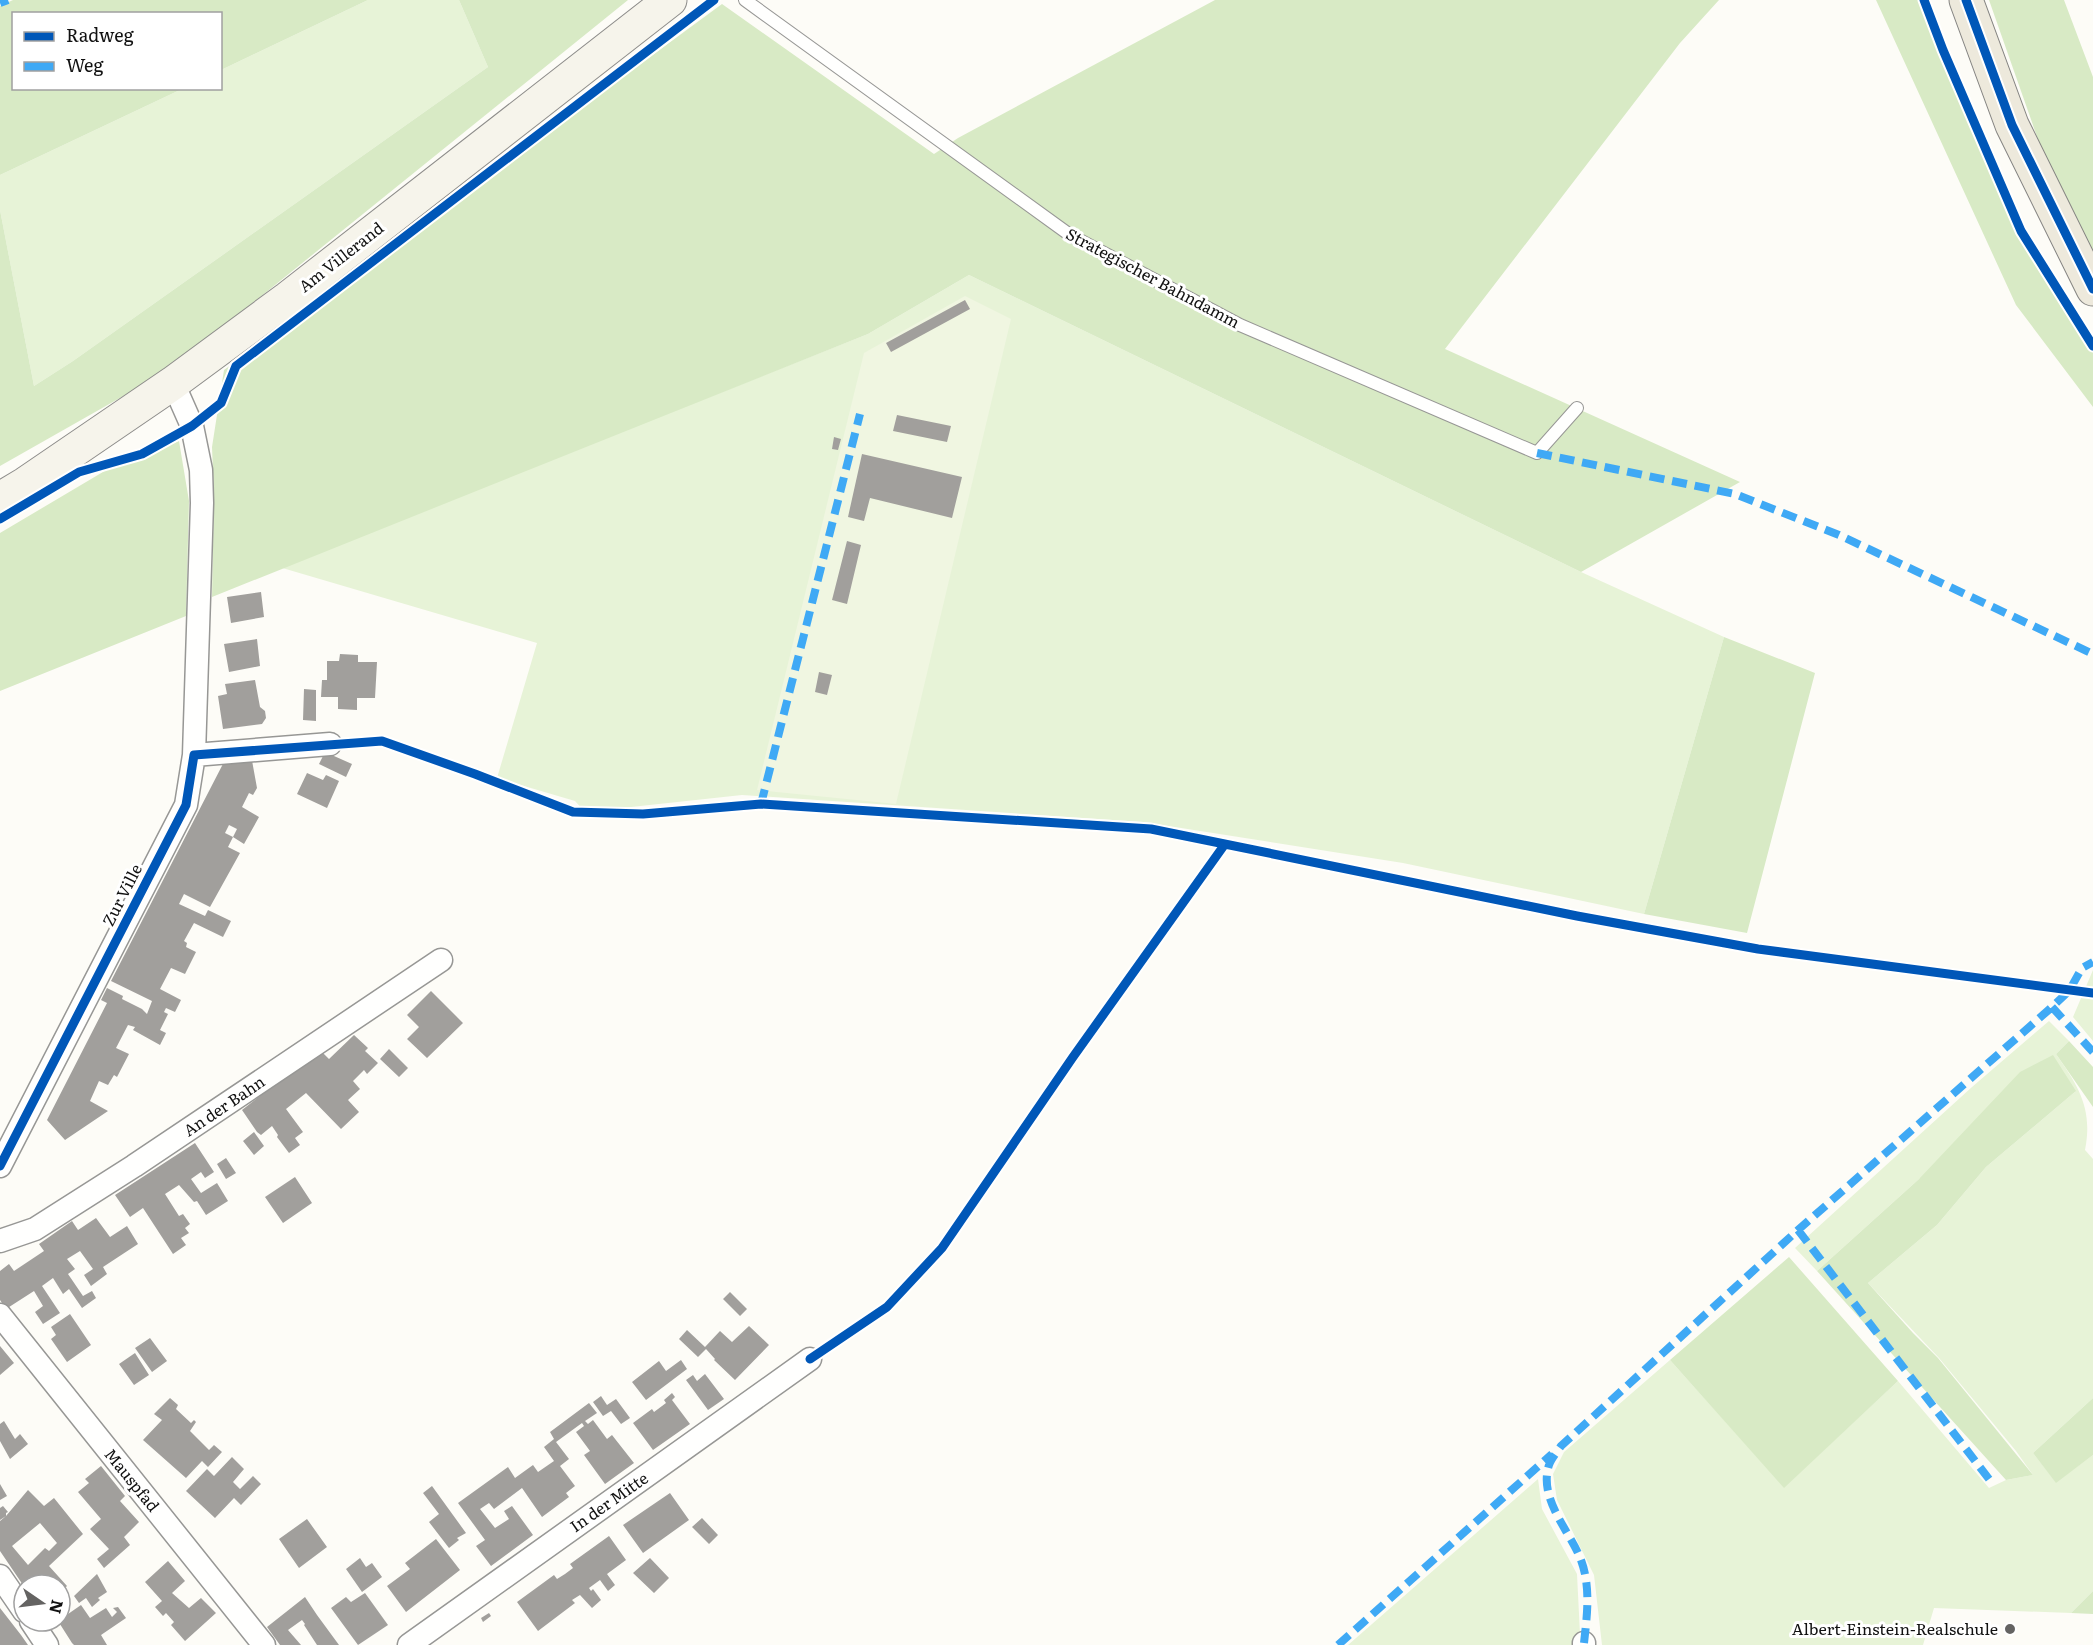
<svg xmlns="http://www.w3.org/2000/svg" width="2093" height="1645" font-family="Literata,serif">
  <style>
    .green { fill: #e7f3d7 }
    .forest { fill: #d8eac5 }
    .pitch { fill: #f0f6e1 }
    .building { fill: #a19f9c; fill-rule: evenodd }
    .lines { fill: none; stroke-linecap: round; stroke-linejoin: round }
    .service-casing { stroke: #979795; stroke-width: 14 }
    .minor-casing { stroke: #979795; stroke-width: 25 }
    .secondary-casing { stroke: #8e8d8b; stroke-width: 35 }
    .primary-casing { stroke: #858482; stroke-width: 35 }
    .service { stroke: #fffffe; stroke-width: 12 }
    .minor { stroke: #fffffe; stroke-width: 22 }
    .secondary { stroke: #f6f4eb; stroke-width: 33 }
    .primary { stroke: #ede9dc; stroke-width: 33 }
    .quiet { stroke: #3fa9f5; stroke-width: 8; stroke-dasharray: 15 8; stroke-linecap: butt }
    .cycleway-casing { stroke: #fff; stroke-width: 13 }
    .cycleway { stroke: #0057b8; stroke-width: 9 }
    .poi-dot { fill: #646362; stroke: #fff; stroke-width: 2 }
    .labels { text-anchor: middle; stroke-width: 6; stroke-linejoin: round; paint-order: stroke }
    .street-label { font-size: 16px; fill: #111; stroke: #fff }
    .poi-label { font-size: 16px; fill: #111; stroke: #fff; text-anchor: end }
  </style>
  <rect width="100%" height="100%" fill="#fdfcf7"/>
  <path class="green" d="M 368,0 L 459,0 L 488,67 L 73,361 L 34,386 L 0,210 L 0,175 L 182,89 L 220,88 L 221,70 Z
    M 969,275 L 1581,572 L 1724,637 L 1644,914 L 1403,863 L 1143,822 L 742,795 L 585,812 L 575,801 L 497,778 L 537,643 L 279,567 L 868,334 Z
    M 2093,970 L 2093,1041 L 2073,1017 Z
    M 2049,1021 L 2069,1041 L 2056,1054 C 2079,1087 2093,1109 2085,1150 L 2093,1159 L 2093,1398 L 2033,1453 L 2056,1482 L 2093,1455 L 2093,1591 L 2071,1613 L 1934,1608 L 1923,1645 L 1602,1645 L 1594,1575 L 1557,1500 L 1553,1474 L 1564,1452 L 1670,1360 L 1784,1487 L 1898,1381 L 1989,1488 L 2006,1480 L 2033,1475 L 2016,1451 L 1939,1358 L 1868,1283 L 1937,1225 L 1986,1167 L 2076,1091 L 1919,1179 L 1817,1271 L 1795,1248 L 1972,1087 Z
    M 1538,1479 L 1542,1509 L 1577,1574 L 1580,1634 L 1575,1645 L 1348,1645 Z"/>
  <path class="forest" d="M 13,0 L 368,0 L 221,70 L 220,14 L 14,14 L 14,88 L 182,89 L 0,175 L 0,6 Z
    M 459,0 L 628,0 L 171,369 L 0,466 L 0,210 L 34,386 L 73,361 L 488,67 Z
    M 1215,0 L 1719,0 L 1680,43 L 1445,349 L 1740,482 L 1581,572 L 969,275 L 868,334 L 212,597 L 214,496 L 212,447 L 224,370 L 722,4 L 934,154 L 958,138 Z
    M 1876,0 L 1923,0 L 1958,90 L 2059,295 L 2093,336 L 2093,407 L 2016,305 Z
    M 1989,0 L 2064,0 L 2093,77 L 2093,288 L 2087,279 Z
    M 179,441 L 189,501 L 186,616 L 0,691 L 0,533 L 108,469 Z
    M 1724,637 L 1815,673 L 1747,933 L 1644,914 Z
    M 2069,1041 L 2093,1067 L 2093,1107 L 2056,1054 Z
    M 2053,1055 L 2076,1091 L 1986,1167 L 1937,1225 L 1868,1283 L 1913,1333 L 1938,1358 L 2033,1475 L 2006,1480 L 1817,1271 L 1919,1179 L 2020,1072 Z
    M 1789,1257 L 1898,1381 L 1784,1488 L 1670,1360 Z
    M 2093,1398 L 2093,1455 L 2056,1483 L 2033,1453 Z
    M 2093,1591 L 2093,1614 L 2071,1613 Z"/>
  <path class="pitch" d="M 965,296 L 1011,319 L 896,804 L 757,790 L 864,353 Z"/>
  <path class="building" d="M 965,300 L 970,309 L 891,352 L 886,343 Z
    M 897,415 L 951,426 L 947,442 L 893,431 Z
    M 834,437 L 841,439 L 838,450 L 832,449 Z
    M 862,454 L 962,477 L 952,518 L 870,498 L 864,521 L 848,517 Z
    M 847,541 L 861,545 L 847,604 L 832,600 Z
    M 261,592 L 264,617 L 231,623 L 227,597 Z
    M 257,639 L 260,666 L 229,672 L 224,644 Z
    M 340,654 L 358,655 L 358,662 L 377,662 L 375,698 L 357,698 L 357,710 L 338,709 L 338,697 L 321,697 L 322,680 L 327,680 L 327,661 L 339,661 Z
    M 819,672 L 832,675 L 827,695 L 815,692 Z
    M 255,680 L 260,707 L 265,711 L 266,718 L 262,724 L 223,729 L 218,696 L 227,694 L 225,684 Z
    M 304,689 L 316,690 L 316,721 L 303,720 Z
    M 325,752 L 352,764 L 346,777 L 319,764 Z
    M 251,755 L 257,788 L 253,795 L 249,793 L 242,807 L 259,817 L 244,844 L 233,837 L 228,847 L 240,853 L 210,907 L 184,894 L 179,904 L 205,916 L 208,910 L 231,921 L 223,937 L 194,923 L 184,941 L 187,943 L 186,947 L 196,952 L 185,974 L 171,968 L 160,989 L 181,1000 L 175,1012 L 166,1008 L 164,1012 L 168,1014 L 160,1030 L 166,1033 L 160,1045 L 133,1030 L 135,1027 L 128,1025 L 116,1048 L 129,1054 L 117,1077 L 114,1075 L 108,1085 L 99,1081 L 90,1101 L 108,1111 L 65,1140 L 47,1120 L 107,1003 L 101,1000 L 107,988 L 123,996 L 122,999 L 142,1009 L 147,1014 L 152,1001 L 111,981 L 225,760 ZM 229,825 L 237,829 L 233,837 L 225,833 Z
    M 307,773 L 323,780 L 326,775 L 339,781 L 327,808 L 297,794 Z
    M 431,991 L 463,1023 L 427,1058 L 407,1039 L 419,1027 L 407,1015 Z
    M 354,1035 L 368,1048 L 365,1051 L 378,1063 L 367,1074 L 364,1070 L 353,1081 L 360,1089 L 348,1100 L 359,1112 L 341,1129 L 306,1093 L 286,1109 L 303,1132 L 295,1138 L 300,1145 L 289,1153 L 277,1137 L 278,1135 L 272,1126 L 261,1135 L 257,1132 L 242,1110 L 319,1049 L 329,1059 Z
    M 389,1049 L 408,1068 L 399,1077 L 380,1059 Z
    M 254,1132 L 264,1146 L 254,1155 L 243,1141 Z
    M 195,1143 L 214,1172 L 205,1178 L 201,1172 L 191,1179 L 201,1193 L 217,1183 L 228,1201 L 206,1215 L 197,1201 L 194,1202 L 179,1185 L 165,1194 L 179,1216 L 183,1214 L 190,1224 L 185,1228 L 189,1233 L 181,1238 L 186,1245 L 173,1254 L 143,1208 L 130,1217 L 115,1195 Z
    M 226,1158 L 236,1173 L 226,1179 L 217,1164 Z
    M 295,1177 L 312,1203 L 283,1223 L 265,1197 Z
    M 96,1218 L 110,1237 L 127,1226 L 138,1244 L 103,1267 L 107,1274 L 91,1286 L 84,1275 L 93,1269 L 80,1251 L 67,1259 L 75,1269 L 68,1274 L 83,1296 L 92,1291 L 96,1298 L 82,1308 L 69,1289 L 63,1294 L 53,1278 L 42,1286 L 60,1313 L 43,1324 L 35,1312 L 43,1306 L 34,1291 L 6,1309 L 0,1300 L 0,1271 L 9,1264 L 14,1271 L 44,1251 L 39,1244 L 72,1221 L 78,1230 Z
    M 730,1292 L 747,1309 L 740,1316 L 723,1299 Z
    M 70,1314 L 91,1345 L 67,1362 L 51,1339 L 56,1335 L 51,1327 Z
    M 749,1326 L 769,1345 L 735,1380 L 714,1360 L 715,1359 L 706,1349 L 698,1357 L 679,1339 L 687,1330 L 705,1347 L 720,1331 L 732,1342 Z
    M 150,1338 L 167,1361 L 152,1372 L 135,1348 Z
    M 0,1346 L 14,1363 L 0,1375 Z
    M 135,1353 L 149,1375 L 134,1385 L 119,1364 Z
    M 681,1360 L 687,1369 L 646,1400 L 632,1382 L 659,1361 L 666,1371 Z
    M 705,1374 L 724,1399 L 708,1410 L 686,1380 L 693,1375 L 697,1381 Z
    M 672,1393 L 675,1397 L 672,1400 L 690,1424 L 653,1450 L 633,1423 L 652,1409 L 654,1412 L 666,1403 L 664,1400 Z
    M 601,1396 L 607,1405 L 616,1399 L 630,1418 L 621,1424 L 611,1411 L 603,1416 L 593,1402 Z
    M 170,1398 L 178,1405 L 176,1409 L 191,1423 L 194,1420 L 196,1422 L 190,1431 L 209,1450 L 214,1445 L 222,1452 L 208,1467 L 202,1461 L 186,1478 L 143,1440 L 162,1420 L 154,1414 Z
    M 589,1403 L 597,1413 L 585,1421 L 588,1424 L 593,1420 L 607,1439 L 612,1435 L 634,1463 L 605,1484 L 584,1455 L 590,1451 L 576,1432 L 584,1426 L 582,1423 L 556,1442 L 569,1459 L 560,1466 L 575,1486 L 566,1493 L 569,1497 L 542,1517 L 522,1488 L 494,1509 L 489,1503 L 480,1509 L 495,1528 L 509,1519 L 504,1511 L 512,1506 L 533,1535 L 491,1566 L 476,1546 L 485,1540 L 458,1503 L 508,1467 L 515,1478 L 533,1465 L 538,1472 L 554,1461 L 544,1447 L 554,1439 L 550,1432 Z
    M 4,1421 L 15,1439 L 20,1434 L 28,1444 L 10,1459 L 0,1441 L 0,1424 Z
    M 232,1457 L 244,1469 L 233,1482 L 240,1489 L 253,1476 L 261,1484 L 241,1505 L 234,1498 L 215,1518 L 186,1491 L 207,1469 L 214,1476 Z
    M 101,1466 L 125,1496 L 120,1501 L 139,1522 L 124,1537 L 130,1545 L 104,1568 L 97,1559 L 109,1549 L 90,1529 L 101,1519 L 78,1492 L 89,1483 L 85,1479 Z
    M 0,1484 L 7,1496 L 0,1500 Z
    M 432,1486 L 466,1533 L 457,1538 L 459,1540 L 449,1548 L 429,1522 L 439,1514 L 423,1493 Z
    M 28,1490 L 44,1506 L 54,1498 L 83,1534 L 49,1566 L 67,1586 L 60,1593 L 60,1585 L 23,1585 L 0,1551 L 0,1521 L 6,1516 L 0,1520 L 0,1508 L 3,1506 L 8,1512 L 6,1513 L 6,1516 ZM 40,1523 L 57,1543 L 49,1551 L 45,1548 L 28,1565 L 12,1546 Z
    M 670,1493 L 689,1520 L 643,1553 L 623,1525 Z
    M 702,1518 L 718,1535 L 709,1544 L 692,1527 Z
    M 307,1519 L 327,1547 L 299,1568 L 279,1539 Z
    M 609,1536 L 626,1560 L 607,1574 L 615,1585 L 608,1591 L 600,1580 L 589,1588 L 591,1591 L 593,1589 L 601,1600 L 592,1608 L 580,1595 L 572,1600 L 575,1603 L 538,1631 L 517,1602 L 554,1575 L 557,1579 L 565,1574 L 573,1568 L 570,1564 Z
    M 436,1539 L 460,1570 L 406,1612 L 387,1586 L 410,1569 L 405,1563 Z
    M 360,1558 L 366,1567 L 372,1563 L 382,1577 L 362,1592 L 346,1569 Z
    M 650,1558 L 669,1578 L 654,1593 L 633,1573 Z
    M 168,1561 L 185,1581 L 172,1593 L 189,1608 L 201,1598 L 216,1613 L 185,1641 L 171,1625 L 174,1622 L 166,1613 L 163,1616 L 155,1607 L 162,1601 L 145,1582 Z
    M 97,1574 L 107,1592 L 98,1598 L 100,1600 L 92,1607 L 86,1598 L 79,1603 L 74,1596 Z
    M 365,1593 L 388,1625 L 358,1645 L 331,1608 L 346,1597 L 351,1602 Z
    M 305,1597 L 317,1615 L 339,1645 L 317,1645 L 304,1625 L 305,1624 L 302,1620 L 288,1630 L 301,1645 L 280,1645 L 267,1627 Z
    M 81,1605 L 90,1618 L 106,1608 L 112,1617 L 117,1612 L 113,1608 L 118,1607 L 126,1618 L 101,1635 L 107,1645 L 74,1645 L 72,1643 L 58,1621 Z
    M 0,1608 L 21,1635 L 28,1645 L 0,1645 Z
    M 489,1613 L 491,1616 L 483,1622 L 481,1618 Z"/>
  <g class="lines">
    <g class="service-casing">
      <path id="service" d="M 745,0 L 1070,235 L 1240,325 L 1537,453 L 1577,408"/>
    </g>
    <g class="minor-casing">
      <path id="minor" d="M 194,755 L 330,744
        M 0,1166 L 186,805 L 194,755 L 202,503 L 201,470 L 192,426 L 173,383
        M 0,1241 L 35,1229 L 134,1166 L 441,960
        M 0,1315 L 264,1645
        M 0,1576 L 24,1611
        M 31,1621 L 47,1645
        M 409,1645 L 810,1359
        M 1584,1645 L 1584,1643"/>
    </g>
    <g class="secondary-casing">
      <path id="secondary" d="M 0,499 L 25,484 L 173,383 L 288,298 L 670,0"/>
    </g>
    <g class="primary-casing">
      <path id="primary" d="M 1966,0 L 2012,125 L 2093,289"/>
    </g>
    <use href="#service" class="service"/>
    <use href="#minor" class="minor"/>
    <use href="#secondary" class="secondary"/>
    <use href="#primary" class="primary"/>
    <path class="quiet" d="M 0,3 L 8,0
      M 1537,453 L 1735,494 L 1839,535 L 2093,654
      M 761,804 L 860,414
      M 2052,1007 L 2093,1052
      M 1798,1230 L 1992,1483
      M 1584,1643 C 1587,1616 1591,1587 1581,1560 C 1570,1531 1538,1499 1549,1465 C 1551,1459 1557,1452 1561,1446 L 1798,1230 L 2052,1007 L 2069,991 L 2082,968 L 2093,962
      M 1338,1645 L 1552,1454"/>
    <g class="cycleway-casing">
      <path id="cycleway" d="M 1924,0 L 1943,50 L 2021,231 L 2093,346
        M 1966,0 L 2012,125 L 2093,289
        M 0,519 L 79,472 L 142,454 L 192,426 L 221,403 L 236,366 L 714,0
        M 0,1166 L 186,805 L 194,755 L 382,741 L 475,774 L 573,812 L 643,814 L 761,804 L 1151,829 L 1577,916 L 1758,949 L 2093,993
        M 810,1359 L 887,1307 L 942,1248 L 1073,1057 L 1225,844"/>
    </g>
    <use href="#cycleway" class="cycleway"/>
  </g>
  <circle class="poi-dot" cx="2010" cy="1629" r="6"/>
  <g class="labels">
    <g class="street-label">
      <text transform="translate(341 257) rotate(-38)" y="6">Am Villerand</text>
      <text transform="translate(1153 278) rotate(28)" y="6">Strategischer Bahndamm</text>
      <text transform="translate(122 895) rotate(-63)" y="6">Zur Ville</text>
      <text transform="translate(224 1106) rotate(-34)" y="6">An der Bahn</text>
      <text transform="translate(132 1480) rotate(51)" y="6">Mauspfad</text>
      <text transform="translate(609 1502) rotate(-35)" y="6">In der Mitte</text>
    </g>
    <g class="poi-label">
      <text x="1998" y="1635">Albert-Einstein-Realschule</text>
    </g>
  </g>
  <rect x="12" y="12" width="210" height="78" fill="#ffffff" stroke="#a0a0a0" stroke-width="1.5"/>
  <rect x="24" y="32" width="30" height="9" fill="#0057b8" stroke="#a0a0a0" stroke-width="1.5"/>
  <text x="66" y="42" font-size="18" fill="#111111">Radweg</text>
  <rect x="24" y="62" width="30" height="9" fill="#3fa9f5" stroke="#a0a0a0" stroke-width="1.5"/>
  <text x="66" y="72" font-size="18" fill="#111111">Weg</text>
  <g transform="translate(42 1603) rotate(104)"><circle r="28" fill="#ffffff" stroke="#a0a0a0" stroke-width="1.5"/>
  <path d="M0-4.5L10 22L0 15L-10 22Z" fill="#646362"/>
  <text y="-9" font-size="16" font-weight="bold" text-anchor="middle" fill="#111111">N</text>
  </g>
</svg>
